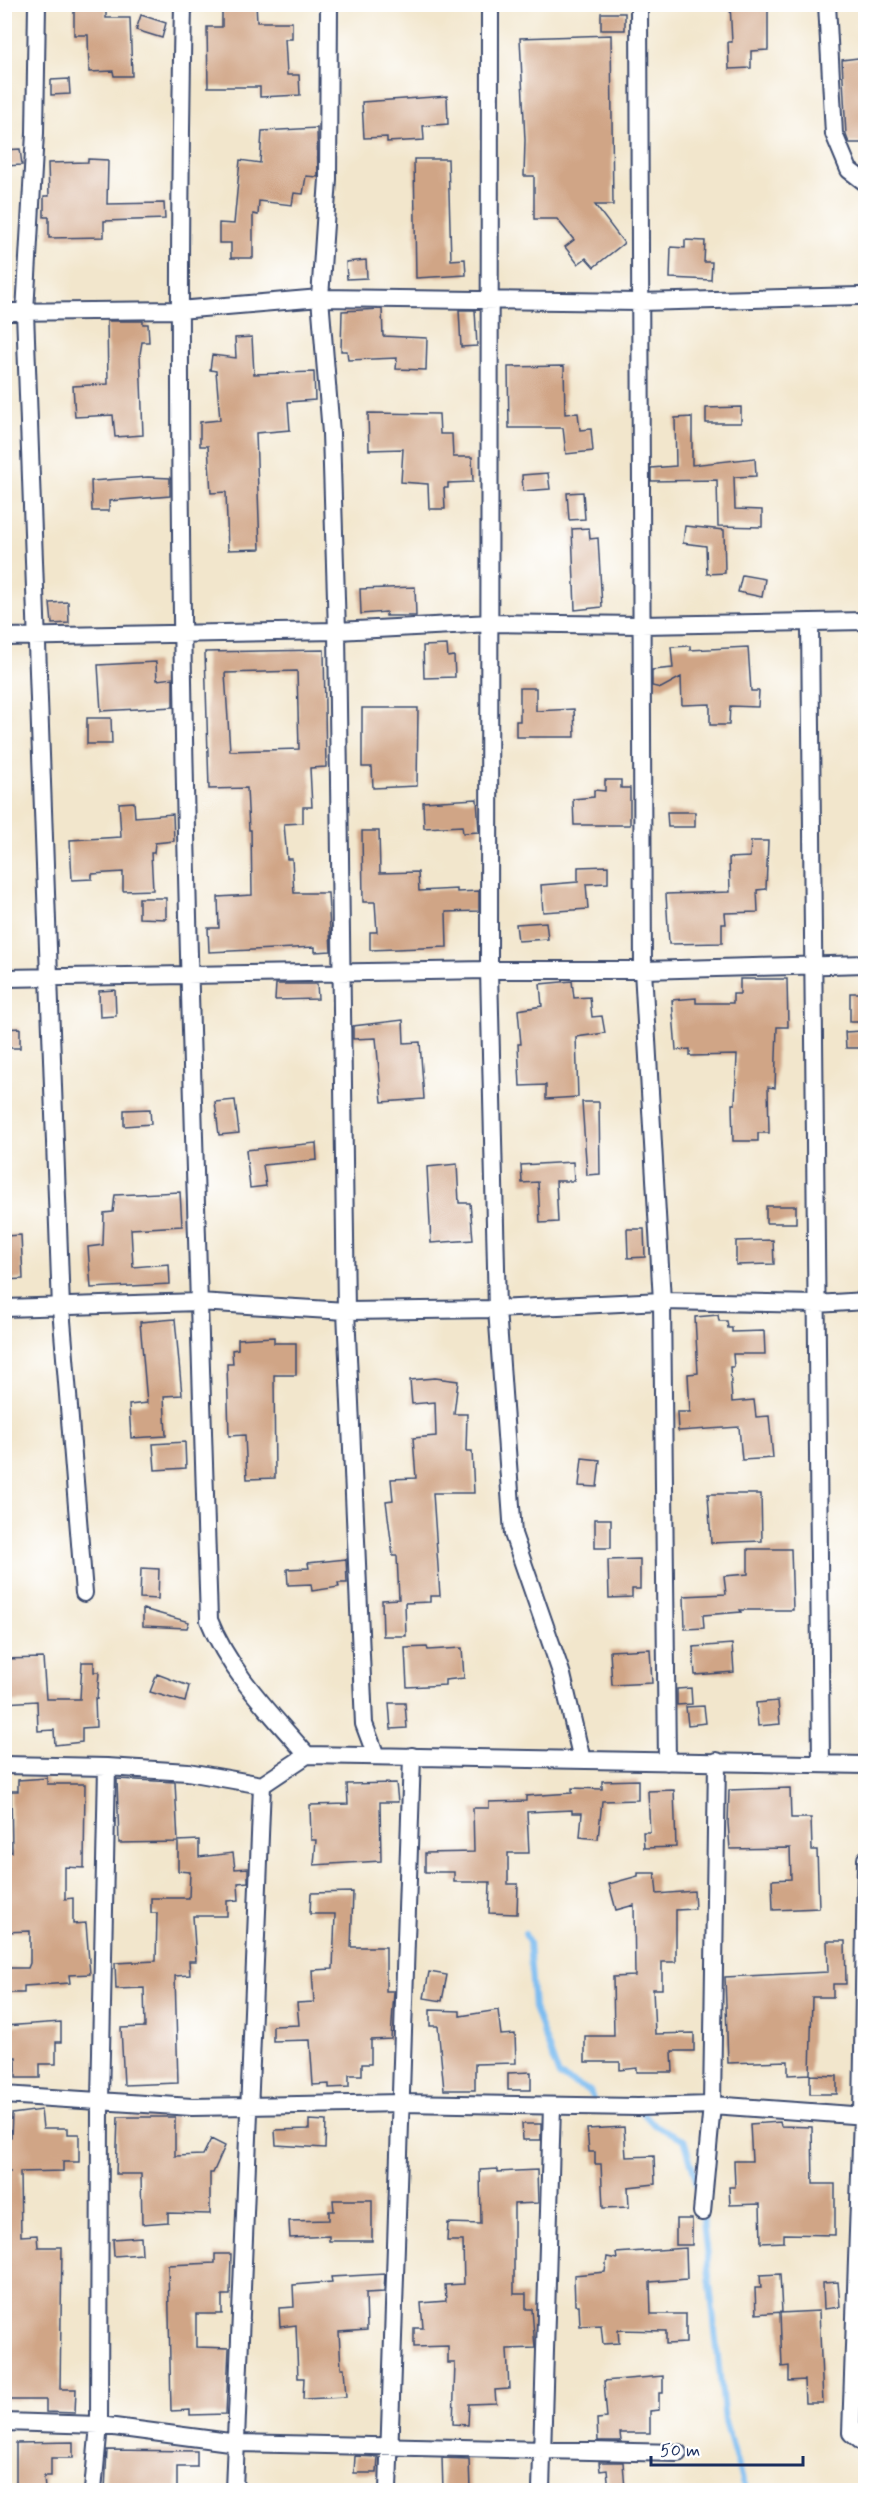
<svg xmlns="http://www.w3.org/2000/svg" width="870" height="2495" font-family="Mynerve,sans-serif">
  <style>
    .lines { fill: none; stroke-linecap: round; stroke-linejoin: round }
    .stream { stroke: #7cbcf0; stroke-width: 6 }
    .building { fill: #d0a586; fill-rule: evenodd }
    .street-casing { stroke: #3b4a6e; stroke-width: 20 }
    .street { stroke: #fff; stroke-width: 16 }
  </style>
  <rect width="100%" height="100%" fill="#fff"/>
  <filter id="ink" filterUnits="userSpaceOnUse"><feTurbulence type="fractalNoise" baseFrequency=".0167" numOctaves="2"/><feDisplacementMap in="SourceGraphic" scale="12" xChannelSelector="R" yChannelSelector="G"/><feConvolveMatrix kernelMatrix="1 2 1 2 8 2 1 2 1" color-interpolation-filters="sRGB"/></filter>
  <filter id="wash" filterUnits="userSpaceOnUse"><feTurbulence type="fractalNoise" baseFrequency=".008" numOctaves="4" result="noise"/><feDisplacementMap in="SourceGraphic" scale="24" xChannelSelector="R" yChannelSelector="G"/><feGaussianBlur stdDeviation="1.35" result="paint"/><feColorMatrix in="noise" values="0 0 0 0 0 0 0 0 0 0 0 0 0 0 0 0 0 1.4 0 .05"/><feComposite in="paint" operator="in"/></filter>
  <g filter="url(#wash)">
    <rect width="100%" height="100%" fill="#f2e6cc"/>
    <g class="lines">
      <path class="stream" d="M 525,1934 L 529,1942 L 534,2008 L 559,2076 L 590,2091 L 595,2106
        M 640,2110 L 654,2125 L 684,2139 L 698,2187
        M 702,2212 L 725,2422 L 743,2484 L 748,2490"/>
    </g>
    <g id="blocks">
      <path class="building" d="M 74,4 L 106,4 L 106,18 L 130,18 L 132,76 L 114,76 L 113,71 L 89,72 L 88,35 L 74,35 Z
        M 227,4 L 256,4 L 257,22 L 292,22 L 292,39 L 285,39 L 287,75 L 299,75 L 300,95 L 260,97 L 260,87 L 208,87 L 207,27 L 222,27 L 222,11 L 227,11 Z
        M 730,4 L 768,4 L 768,50 L 751,51 L 751,68 L 729,69 L 728,42 L 732,42 Z
        M 601,13 L 625,13 L 625,30 L 601,30 Z
        M 141,15 L 166,23 L 162,38 L 136,30 Z
        M 611,35 L 613,205 L 595,205 L 624,243 L 594,267 L 586,258 L 578,264 L 565,247 L 574,240 L 557,219 L 534,219 L 534,176 L 524,176 L 525,140 L 520,38 Z
        M 866,57 L 864,143 L 849,143 L 846,135 L 842,60 Z
        M 69,79 L 70,94 L 51,95 L 51,80 Z
        M 447,96 L 448,124 L 423,126 L 424,140 L 387,142 L 387,137 L 364,138 L 362,102 Z
        M 317,128 L 318,177 L 306,176 L 303,194 L 294,193 L 292,205 L 259,201 L 258,215 L 253,214 L 253,258 L 231,258 L 231,243 L 219,243 L 219,223 L 234,224 L 240,160 L 260,163 L 262,131 Z
        M 20,149 L 22,165 L 4,166 L 4,150 Z
        M 88,159 L 108,160 L 107,204 L 164,203 L 165,219 L 104,221 L 104,237 L 49,238 L 49,217 L 44,217 L 44,196 L 49,196 L 48,163 L 88,162 Z
        M 414,159 L 448,159 L 451,260 L 465,259 L 466,275 L 416,278 Z
        M 685,240 L 705,241 L 704,262 L 712,262 L 711,280 L 670,278 L 671,247 L 685,248 Z
        M 366,260 L 367,278 L 347,279 L 346,262 Z
        M 382,309 L 383,336 L 427,338 L 426,370 L 396,369 L 397,358 L 348,360 L 347,351 L 341,351 L 342,311 Z
        M 459,310 L 475,310 L 477,346 L 461,347 Z
        M 107,321 L 143,321 L 143,324 L 148,324 L 149,342 L 142,342 L 140,354 L 143,435 L 115,437 L 113,415 L 75,417 L 73,386 L 108,384 Z
        M 252,337 L 254,374 L 314,372 L 315,400 L 288,402 L 290,430 L 256,433 L 260,549 L 228,550 L 226,492 L 211,493 L 208,446 L 200,446 L 200,422 L 220,420 L 216,371 L 210,370 L 212,355 L 236,358 L 235,338 Z
        M 564,366 L 565,414 L 578,413 L 580,430 L 591,429 L 593,451 L 566,454 L 563,428 L 509,428 L 508,367 Z
        M 741,407 L 741,423 L 706,423 L 706,408 Z
        M 368,413 L 439,414 L 440,434 L 452,434 L 453,457 L 472,457 L 473,482 L 448,483 L 448,488 L 444,488 L 445,509 L 429,509 L 428,484 L 401,482 L 403,449 L 369,450 Z
        M 692,417 L 692,465 L 755,458 L 756,476 L 734,477 L 735,509 L 762,510 L 762,527 L 718,526 L 717,480 L 651,481 L 651,468 L 676,466 L 675,418 Z
        M 548,473 L 550,489 L 523,491 L 522,475 Z
        M 148,477 L 170,478 L 170,496 L 109,501 L 109,511 L 92,511 L 91,481 Z
        M 583,492 L 585,519 L 569,520 L 567,493 Z
        M 685,526 L 724,530 L 725,573 L 707,574 L 706,546 L 683,543 Z
        M 589,528 L 590,539 L 598,538 L 602,607 L 575,610 L 572,529 Z
        M 742,575 L 765,579 L 762,597 L 738,592 Z
        M 415,587 L 416,616 L 386,616 L 386,612 L 361,614 L 360,589 Z
        M 68,602 L 69,623 L 52,624 L 50,603 Z
        M 447,645 L 448,657 L 454,656 L 455,677 L 424,678 L 423,646 Z
        M 690,646 L 690,650 L 748,647 L 751,691 L 759,691 L 758,707 L 730,706 L 729,725 L 710,725 L 710,704 L 682,705 L 681,677 L 661,688 L 652,686 L 652,670 L 673,668 L 671,647 Z
        M 324,650 L 326,767 L 310,768 L 312,807 L 303,807 L 303,823 L 284,824 L 287,859 L 292,859 L 294,893 L 328,893 L 331,951 L 315,952 L 315,947 L 209,952 L 208,928 L 219,928 L 218,897 L 252,895 L 251,830 L 249,830 L 247,788 L 209,789 L 205,652 ZM 297,671 L 299,749 L 230,751 L 225,673 Z
        M 156,662 L 157,680 L 173,678 L 173,707 L 101,711 L 98,665 Z
        M 520,688 L 536,688 L 536,711 L 574,709 L 575,737 L 516,737 L 516,721 L 520,721 Z
        M 362,708 L 418,708 L 417,786 L 373,788 L 372,767 L 362,767 Z
        M 87,718 L 111,718 L 112,744 L 87,744 Z
        M 605,780 L 621,780 L 621,788 L 630,788 L 630,825 L 574,825 L 573,799 L 594,797 L 594,790 L 605,791 Z
        M 477,799 L 479,832 L 463,833 L 462,826 L 424,828 L 423,802 Z
        M 134,802 L 135,817 L 173,814 L 174,841 L 155,843 L 154,853 L 151,853 L 153,890 L 123,891 L 123,872 L 92,874 L 92,879 L 72,880 L 70,840 L 121,837 L 119,803 Z
        M 667,812 L 695,812 L 695,827 L 668,827 Z
        M 362,831 L 379,831 L 380,873 L 418,872 L 419,891 L 457,889 L 457,892 L 479,891 L 479,911 L 446,912 L 447,947 L 370,950 L 370,932 L 377,932 L 375,902 L 363,902 Z
        M 751,841 L 768,841 L 766,889 L 757,890 L 758,912 L 725,913 L 726,924 L 722,924 L 722,943 L 669,944 L 666,894 L 730,892 L 729,858 L 750,857 Z
        M 608,866 L 608,883 L 586,884 L 588,909 L 543,912 L 541,885 L 578,882 L 578,867 Z
        M 139,898 L 166,898 L 166,919 L 139,918 Z
        M 546,922 L 548,939 L 518,941 L 516,924 Z
        M 740,979 L 787,979 L 788,1027 L 777,1027 L 775,1088 L 768,1087 L 769,1133 L 758,1133 L 758,1141 L 733,1141 L 732,1104 L 735,1104 L 737,1055 L 690,1056 L 690,1049 L 676,1050 L 672,1000 L 696,998 L 696,1003 L 733,1003 L 733,994 L 740,994 Z
        M 572,981 L 574,998 L 590,997 L 592,1017 L 602,1016 L 605,1033 L 576,1037 L 578,1097 L 546,1099 L 546,1085 L 520,1086 L 518,1044 L 521,1044 L 518,1010 L 542,1006 L 540,984 Z
        M 276,984 L 317,984 L 318,999 L 275,1000 Z
        M 115,990 L 116,1016 L 100,1017 L 99,991 Z
        M 850,993 L 866,993 L 866,1022 L 850,1022 Z
        M 403,1020 L 404,1043 L 420,1042 L 424,1099 L 382,1102 L 376,1038 L 353,1039 L 353,1026 Z
        M 20,1028 L 20,1048 L 4,1048 L 4,1029 Z
        M 862,1031 L 863,1048 L 846,1048 L 845,1032 Z
        M 235,1100 L 239,1133 L 219,1135 L 215,1102 Z
        M 582,1102 L 599,1102 L 600,1174 L 587,1175 Z
        M 150,1109 L 151,1124 L 124,1126 L 124,1110 Z
        M 316,1143 L 317,1160 L 263,1165 L 266,1186 L 250,1188 L 246,1150 Z
        M 573,1162 L 574,1181 L 556,1181 L 558,1222 L 540,1223 L 538,1182 L 522,1183 L 521,1165 Z
        M 457,1164 L 459,1203 L 470,1203 L 473,1240 L 431,1243 L 427,1167 Z
        M 180,1192 L 182,1226 L 131,1229 L 133,1267 L 169,1264 L 170,1284 L 91,1288 L 88,1247 L 103,1245 L 104,1213 L 113,1212 L 115,1195 Z
        M 766,1206 L 796,1206 L 796,1223 L 766,1223 Z
        M 627,1229 L 644,1229 L 645,1257 L 628,1258 Z
        M 21,1235 L 23,1279 L 4,1280 L 4,1236 Z
        M 773,1240 L 774,1264 L 736,1265 L 736,1241 Z
        M 718,1315 L 719,1321 L 727,1321 L 728,1328 L 732,1328 L 732,1332 L 764,1331 L 765,1354 L 733,1354 L 734,1367 L 730,1367 L 732,1402 L 754,1400 L 756,1417 L 769,1416 L 773,1458 L 742,1460 L 739,1427 L 678,1431 L 677,1412 L 690,1412 L 688,1374 L 698,1373 L 695,1317 Z
        M 175,1319 L 182,1395 L 164,1396 L 166,1436 L 131,1438 L 129,1405 L 147,1403 L 140,1322 Z
        M 274,1337 L 274,1343 L 296,1343 L 296,1375 L 274,1375 L 275,1478 L 247,1479 L 245,1435 L 229,1436 L 227,1364 L 233,1364 L 232,1350 L 238,1349 L 238,1339 Z
        M 435,1378 L 458,1381 L 454,1414 L 467,1414 L 466,1451 L 472,1451 L 474,1493 L 433,1493 L 440,1596 L 430,1596 L 430,1602 L 405,1603 L 406,1636 L 383,1636 L 382,1600 L 399,1599 L 397,1556 L 393,1556 L 386,1501 L 393,1500 L 391,1479 L 416,1478 L 413,1438 L 436,1436 L 435,1402 L 412,1404 L 410,1380 Z
        M 185,1442 L 186,1468 L 155,1470 L 153,1444 Z
        M 582,1458 L 600,1460 L 597,1487 L 579,1486 Z
        M 708,1494 L 761,1494 L 762,1541 L 711,1543 Z
        M 595,1519 L 611,1519 L 611,1548 L 595,1548 Z
        M 748,1549 L 791,1549 L 793,1610 L 740,1610 L 741,1612 L 703,1615 L 704,1628 L 685,1629 L 684,1596 L 726,1594 L 724,1576 L 748,1574 Z
        M 346,1559 L 347,1583 L 338,1583 L 339,1587 L 312,1591 L 311,1584 L 288,1585 L 287,1569 L 309,1568 L 308,1563 Z
        M 640,1559 L 640,1589 L 632,1589 L 632,1597 L 609,1598 L 608,1560 Z
        M 141,1568 L 159,1569 L 158,1599 L 140,1598 Z
        M 143,1609 L 189,1622 L 187,1628 L 143,1626 Z
        M 732,1644 L 734,1672 L 695,1675 L 693,1647 Z
        M 427,1647 L 428,1650 L 462,1648 L 464,1678 L 445,1680 L 445,1685 L 407,1687 L 405,1648 Z
        M 650,1649 L 652,1683 L 612,1685 L 610,1651 Z
        M 43,1658 L 46,1699 L 80,1699 L 82,1662 L 94,1662 L 94,1672 L 99,1672 L 97,1699 L 95,1698 L 96,1727 L 82,1728 L 82,1742 L 55,1745 L 54,1730 L 38,1731 L 37,1701 L 4,1703 L 4,1659 Z
        M 157,1674 L 189,1686 L 185,1702 L 150,1692 Z
        M 691,1688 L 692,1704 L 677,1705 L 677,1689 Z
        M 778,1701 L 780,1724 L 758,1726 L 756,1703 Z
        M 389,1703 L 405,1703 L 407,1728 L 391,1729 Z
        M 704,1706 L 706,1723 L 688,1725 L 686,1707 Z
        M 47,1778 L 47,1784 L 85,1784 L 84,1868 L 65,1867 L 65,1899 L 73,1898 L 73,1924 L 86,1923 L 90,1974 L 69,1975 L 70,1983 L 24,1986 L 24,1993 L 8,1993 L 9,1968 L 28,1968 L 30,1963 L 30,1931 L 4,1932 L 4,1852 L 12,1852 L 11,1791 L 18,1791 L 18,1780 Z
        M 117,1779 L 175,1782 L 178,1842 L 119,1843 Z
        M 638,1780 L 638,1800 L 602,1801 L 598,1839 L 580,1837 L 582,1813 L 572,1813 L 572,1810 L 527,1812 L 529,1853 L 508,1853 L 508,1884 L 518,1884 L 517,1914 L 489,1913 L 490,1882 L 454,1882 L 454,1872 L 425,1872 L 425,1853 L 474,1852 L 473,1808 L 489,1808 L 489,1802 L 526,1801 L 526,1796 L 572,1793 L 572,1788 L 602,1789 L 602,1781 Z
        M 396,1783 L 398,1802 L 380,1802 L 381,1861 L 314,1865 L 316,1840 L 311,1840 L 310,1805 L 348,1804 L 347,1784 Z
        M 790,1788 L 791,1818 L 811,1818 L 812,1850 L 817,1850 L 819,1908 L 773,1910 L 772,1880 L 791,1879 L 790,1848 L 730,1849 L 728,1823 L 729,1790 Z
        M 674,1790 L 676,1847 L 644,1848 L 643,1832 L 650,1832 L 648,1791 Z
        M 199,1840 L 199,1857 L 233,1853 L 235,1869 L 248,1868 L 248,1882 L 238,1883 L 239,1900 L 227,1901 L 227,1916 L 193,1916 L 196,1961 L 189,1961 L 190,1975 L 175,1976 L 178,2083 L 124,2085 L 121,2028 L 145,2027 L 144,1988 L 116,1989 L 115,1963 L 156,1961 L 157,1913 L 151,1913 L 151,1898 L 189,1898 L 190,1872 L 178,1871 L 178,1841 Z
        M 638,1873 L 655,1873 L 657,1894 L 694,1891 L 695,1909 L 676,1910 L 676,1962 L 662,1962 L 662,1989 L 653,1989 L 655,2034 L 694,2033 L 694,2051 L 672,2051 L 673,2072 L 637,2072 L 637,2068 L 620,2070 L 620,2062 L 585,2062 L 585,2036 L 614,2036 L 613,1977 L 635,1976 L 634,1905 L 616,1910 L 609,1884 L 638,1876 Z
        M 353,1892 L 351,1947 L 386,1947 L 386,1991 L 394,1991 L 391,2039 L 371,2040 L 371,2064 L 362,2064 L 362,2075 L 349,2075 L 349,2087 L 329,2088 L 329,2084 L 313,2085 L 310,2040 L 273,2041 L 273,2026 L 299,2025 L 297,2003 L 314,2002 L 312,1970 L 333,1969 L 335,1914 L 310,1914 L 311,1893 Z
        M 827,1941 L 845,1941 L 846,1984 L 833,1984 L 833,1997 L 812,1997 L 810,2074 L 788,2075 L 788,2061 L 728,2063 L 725,1977 L 828,1972 Z
        M 429,1972 L 447,1975 L 442,2001 L 424,1998 Z
        M 430,2010 L 460,2011 L 460,2016 L 498,2010 L 501,2035 L 515,2034 L 516,2063 L 475,2064 L 475,2090 L 444,2090 L 438,2026 L 430,2026 Z
        M 61,2022 L 61,2042 L 56,2042 L 56,2064 L 40,2064 L 40,2078 L 16,2078 L 16,2057 L 4,2057 L 4,2026 Z
        M 531,2072 L 531,2090 L 508,2090 L 508,2073 Z
        M 810,2075 L 837,2076 L 837,2094 L 810,2094 Z
        M 41,2110 L 43,2128 L 68,2128 L 68,2134 L 79,2134 L 79,2162 L 63,2162 L 63,2171 L 20,2172 L 21,2236 L 37,2235 L 38,2247 L 62,2247 L 60,2389 L 76,2389 L 75,2413 L 46,2412 L 46,2400 L 4,2400 L 4,2172 L 11,2172 L 7,2172 L 5,2137 L 11,2137 L 12,2114 Z
        M 118,2117 L 175,2117 L 175,2156 L 203,2155 L 211,2139 L 225,2146 L 213,2173 L 210,2173 L 210,2214 L 168,2213 L 168,2222 L 142,2224 L 141,2174 L 116,2174 Z
        M 309,2120 L 326,2121 L 325,2148 L 276,2145 L 275,2130 L 309,2129 Z
        M 780,2122 L 781,2126 L 812,2127 L 813,2184 L 835,2184 L 835,2235 L 784,2234 L 784,2242 L 761,2243 L 760,2204 L 730,2205 L 729,2187 L 735,2187 L 734,2161 L 752,2161 L 750,2124 Z
        M 522,2124 L 541,2124 L 541,2140 L 523,2140 Z
        M 624,2127 L 626,2157 L 654,2156 L 655,2184 L 628,2187 L 629,2207 L 603,2208 L 601,2164 L 595,2164 L 595,2152 L 589,2152 L 587,2129 Z
        M 498,2169 L 498,2172 L 537,2170 L 538,2203 L 514,2204 L 514,2294 L 526,2294 L 526,2309 L 532,2309 L 535,2348 L 507,2349 L 509,2389 L 495,2390 L 496,2403 L 469,2404 L 468,2425 L 453,2424 L 455,2363 L 448,2363 L 448,2346 L 414,2347 L 414,2328 L 423,2328 L 421,2303 L 446,2301 L 445,2285 L 464,2284 L 463,2241 L 447,2241 L 448,2223 L 481,2224 L 480,2170 Z
        M 333,2200 L 372,2200 L 372,2241 L 329,2241 L 329,2236 L 290,2238 L 289,2221 L 329,2220 L 329,2211 L 334,2211 Z
        M 676,2219 L 692,2219 L 692,2245 L 676,2245 Z
        M 141,2237 L 142,2254 L 114,2256 L 113,2239 Z
        M 686,2248 L 687,2279 L 650,2282 L 651,2314 L 686,2314 L 686,2343 L 666,2344 L 666,2331 L 618,2330 L 619,2343 L 603,2344 L 601,2325 L 580,2326 L 579,2305 L 575,2305 L 574,2275 L 605,2272 L 607,2257 L 617,2259 L 616,2253 Z
        M 215,2254 L 231,2254 L 230,2295 L 222,2295 L 222,2314 L 196,2314 L 196,2347 L 229,2348 L 226,2414 L 190,2415 L 190,2410 L 171,2411 L 168,2265 L 215,2263 Z
        M 385,2274 L 384,2292 L 366,2293 L 367,2330 L 339,2332 L 341,2368 L 344,2368 L 346,2397 L 303,2399 L 304,2378 L 298,2378 L 296,2325 L 280,2327 L 279,2308 L 294,2307 L 293,2285 L 332,2282 L 331,2277 Z
        M 780,2274 L 782,2312 L 756,2314 L 755,2288 L 761,2288 L 760,2275 Z
        M 838,2282 L 840,2307 L 824,2309 L 823,2283 Z
        M 819,2311 L 823,2403 L 805,2403 L 804,2380 L 789,2381 L 789,2366 L 782,2367 L 780,2313 Z
        M 663,2376 L 663,2393 L 659,2393 L 659,2410 L 650,2411 L 650,2433 L 620,2433 L 621,2441 L 598,2441 L 597,2419 L 607,2418 L 604,2381 Z
        M 73,2442 L 73,2458 L 51,2458 L 51,2476 L 44,2476 L 45,2490 L 16,2490 L 16,2443 Z
        M 107,2450 L 197,2451 L 197,2467 L 177,2467 L 177,2490 L 105,2490 Z
        M 355,2456 L 378,2457 L 377,2473 L 354,2473 Z
        M 442,2458 L 469,2459 L 470,2490 L 443,2490 Z
        M 599,2462 L 623,2462 L 625,2490 L 609,2490 L 607,2470 L 600,2471 Z"/>
    </g>
  </g>
  <g filter="url(#ink)">
    <use href="#blocks" fill-opacity="0" stroke="#3b4a6e" stroke-width="1.5"/>
    <g class="lines">
      <g class="street-casing">
        <path id="street" d="M 37,4 L 35,133 L 25,312 L 61,1308 L 84,1593
          M 183,4 C 172,543 192,1081 209,1620 C 230,1673 270,1712 307,1755
          M 329,4 L 328,179 L 320,298 L 331,433 L 337,631 L 346,1311 L 364,1724 L 376,1756
          M 490,4 L 489,970 L 497,1309 L 513,1534 L 562,1675 L 582,1760
          M 639,4 L 643,970 L 662,1301 L 667,1762
          M 827,4 L 834,134 L 849,170 L 866,183
          M 4,312 L 179,310 L 320,298 L 640,302 L 859,296
          M 810,623 L 821,1764
          M 4,637 L 337,631 L 491,623 L 641,625 L 866,621
          M 4,978 L 489,970 L 643,970 L 866,964
          M 4,1308 L 199,1302 L 346,1311 L 497,1309 L 662,1301 L 816,1304 L 866,1301
          M 4,1765 L 107,1767 L 188,1772 L 262,1785 L 307,1755 L 866,1765
          M 866,1859 L 862,2116 L 851,2433 L 866,2445
          M 4,2095 L 192,2107 L 401,2103 L 638,2107 L 712,2105 L 866,2116
          M 702,2212 L 712,2105 L 717,1761
          M 4,2422 L 99,2425 L 237,2443 L 678,2453
          M 93,2490 L 99,2425 L 100,2100 L 107,1767
          M 234,2490 L 262,1785
          M 388,2490 L 412,1756
          M 541,2490 L 552,2106"/>
      </g>
      <use href="#street" class="street"/>
    </g>
  </g>
  <rect width="870" height="2495" fill="none" stroke="#fff" stroke-width="24"/>
  <path d="M651 2456v9h152v-9" fill="none" stroke="#1b2f5e" stroke-width="3"/>
  <text x="660" y="2456" font-size="18" fill="#1b2f5e" stroke="#ffffff" stroke-width="4.5" paint-order="stroke">50 m</text>
</svg>
